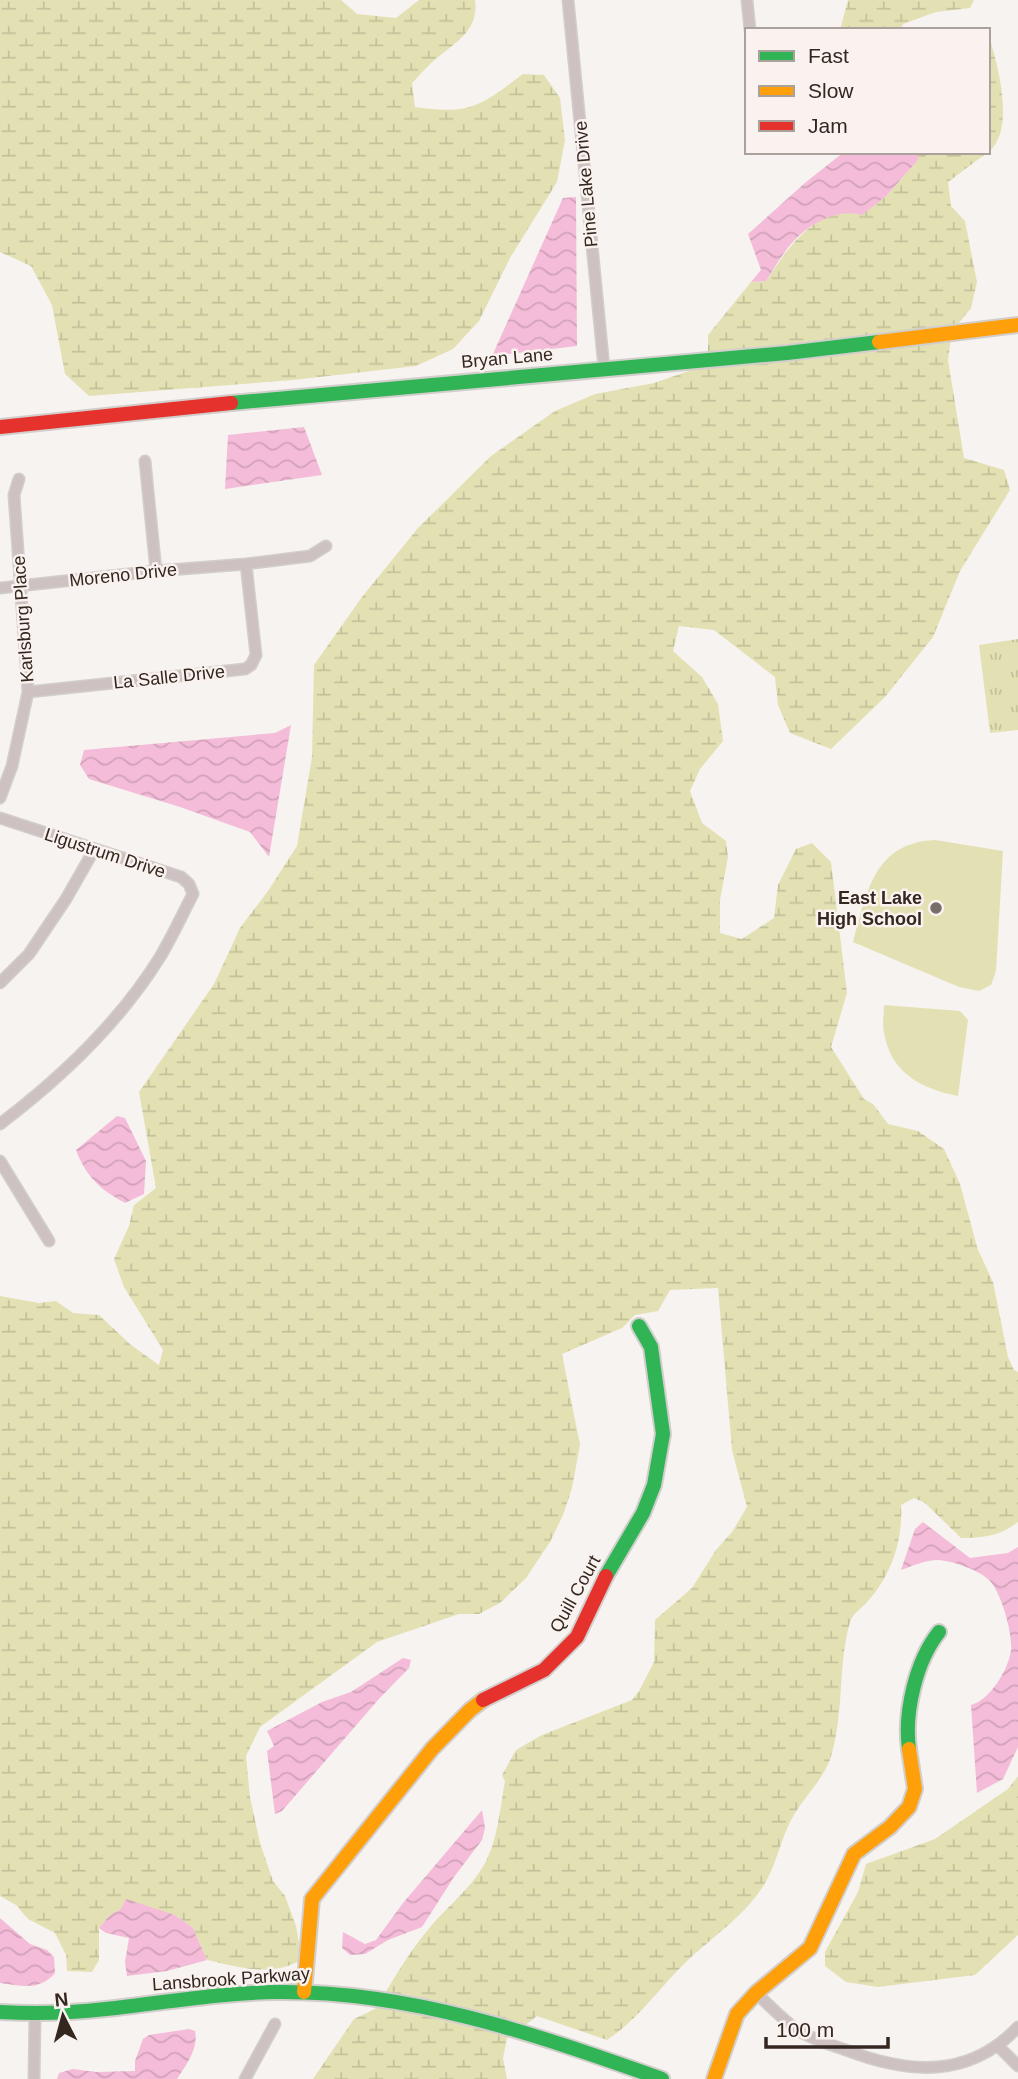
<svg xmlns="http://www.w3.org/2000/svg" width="1018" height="2079" font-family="Helvetica,sans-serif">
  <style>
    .grass { fill: url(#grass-tufts) }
    .wetland { fill: url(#wetland-marsh) }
    .pitch { fill: #e3e1b3 }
    .water { fill: url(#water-waves) }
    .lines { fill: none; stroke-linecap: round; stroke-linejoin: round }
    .street-casing { stroke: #d2cecc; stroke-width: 13 }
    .fast-casing { stroke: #d2cecc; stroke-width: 18 }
    .slow-casing { stroke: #d2cecc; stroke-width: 18 }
    .jam-casing { stroke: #d2cecc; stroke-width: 18 }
    .street { stroke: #cdc1c1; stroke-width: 10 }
    .fast { stroke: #30b455; stroke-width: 14 }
    .slow { stroke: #ff9f0a; stroke-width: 14 }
    .jam { stroke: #e5322d; stroke-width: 14 }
    .poi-dot { fill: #786e69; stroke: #f9f2ee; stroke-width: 2.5 }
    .labels { text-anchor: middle; stroke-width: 5; stroke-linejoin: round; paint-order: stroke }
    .street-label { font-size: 18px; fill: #342720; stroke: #f9f2ee }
    .poi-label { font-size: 18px; font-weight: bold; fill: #342720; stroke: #f9f2ee; text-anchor: end }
  </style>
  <defs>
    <pattern id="grass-tufts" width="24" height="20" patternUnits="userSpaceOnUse" patternTransform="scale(1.75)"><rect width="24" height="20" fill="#e3e1b3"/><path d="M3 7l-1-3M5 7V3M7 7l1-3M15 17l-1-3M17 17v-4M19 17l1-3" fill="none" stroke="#c3c19a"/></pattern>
    <pattern id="wetland-marsh" width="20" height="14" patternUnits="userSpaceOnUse" patternTransform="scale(1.75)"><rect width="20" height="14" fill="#e3e1b3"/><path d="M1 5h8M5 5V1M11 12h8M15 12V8" fill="none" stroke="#c3c19a"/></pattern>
    <pattern id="water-waves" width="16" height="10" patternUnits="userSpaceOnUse" patternTransform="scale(1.75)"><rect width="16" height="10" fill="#f4bcd8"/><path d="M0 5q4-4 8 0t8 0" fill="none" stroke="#d2a2b9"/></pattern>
  </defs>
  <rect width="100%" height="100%" fill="#f6f3f1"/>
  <path class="grass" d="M 1018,639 L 1018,730 L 990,733 L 979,645 Z"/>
  <path class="wetland" d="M 0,0 L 341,0 L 357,14 L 396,18 L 419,0 L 475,0 C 479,30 457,41 437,58 C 428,65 420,75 412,83 L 415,107 C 471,115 480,106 523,74 L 544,75 L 560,98 L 565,140 L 557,182 L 510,258 L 479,321 L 453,349 L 416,366 L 293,380 L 89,396 L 65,374 L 52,305 L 31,266 L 0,252 Z
    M 848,0 L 974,0 L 970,8 L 936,12 L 903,24 L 901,30 L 840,30 Z
    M 988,42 L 991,43 C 999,70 1015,132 988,152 Z
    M 918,152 L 988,152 L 948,182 L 951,206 L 965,221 L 977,282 L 971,308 L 955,328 L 708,355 L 708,335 L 751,282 L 766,281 C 788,248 817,204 862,214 L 885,197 L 918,160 Z
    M 951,338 L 948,360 L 964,458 L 1004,470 L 1010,490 L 960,571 L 933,637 L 885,697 L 831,749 L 790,733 L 778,705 L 775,677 L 714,630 L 679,626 L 673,651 L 702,677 L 718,704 L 723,741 L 700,769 L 690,791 L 702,823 L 726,841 L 728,857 L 720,900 L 720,933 L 742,939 L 774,918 L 778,885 L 796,849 L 812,843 L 831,862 L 847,993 L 831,1047 L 864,1099 L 873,1104 L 888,1124 L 918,1131 L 944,1149 L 960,1184 L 978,1250 L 993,1282 L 1008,1357 L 1014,1370 L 1018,1372 L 1018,1522 C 1001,1536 983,1538 961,1538 L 925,1503 L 914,1498 L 901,1505 C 903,1540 892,1575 867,1602 C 862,1608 853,1613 850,1622 C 838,1664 844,1710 832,1753 C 826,1777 806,1794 794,1815 C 780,1838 777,1866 762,1888 C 743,1917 711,1938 686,1962 C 659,1988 639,2019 607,2040 L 537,2016 L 523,2027 L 385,1993 C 399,1970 413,1947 431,1926 C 449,1905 470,1889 484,1865 C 498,1840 500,1808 505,1781 L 502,1775 L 516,1750 L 542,1735 L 632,1700 L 639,1691 L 654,1662 L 655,1620 L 692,1588 L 716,1550 L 732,1532 L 747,1507 L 732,1450 L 718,1288 L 670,1290 L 658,1311 L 635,1315 L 622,1328 L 562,1354 L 580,1445 L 572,1488 L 563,1515 L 550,1542 L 526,1578 L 500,1603 L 479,1614 L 459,1614 L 377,1642 L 260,1727 L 246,1756 L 250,1797 L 260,1843 L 273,1881 L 285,1896 L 296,1926 L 302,1959 C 273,1978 238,1967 207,1960 L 193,1928 L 175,1915 L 121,1909 L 110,1915 L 99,1928 L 99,1960 L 92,1972 L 67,1971 L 66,1955 L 55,1933 L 28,1919 L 16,1905 L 0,1896 L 0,1296 L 39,1303 L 56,1301 L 73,1313 L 99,1315 L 131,1345 L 159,1365 L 163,1350 L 124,1287 L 114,1259 L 129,1226 L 134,1205 L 156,1188 L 139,1092 L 214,984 L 240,928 L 268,891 L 297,846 L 312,757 L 314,665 L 362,597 L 418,528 L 491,456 L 555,411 L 595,394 L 654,383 L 706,365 Z
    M 1018,1776 L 1018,1935 L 975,1975 L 878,1987 L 846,1982 L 825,1966 L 825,1952 L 858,1892 L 866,1864 L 935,1839 L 1008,1789 Z
    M 380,2002 L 513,2034 L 507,2038 L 503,2058 L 507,2079 L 313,2079 L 354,2019 L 375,2009 Z"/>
  <path class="pitch" d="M 935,840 L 1003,851 L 996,971 L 991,985 L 979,991 L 959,987 L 853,942 C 867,893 873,843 935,840 Z
    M 884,1005 L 960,1011 L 968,1020 L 958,1096 C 922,1089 890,1073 884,1032 C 882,1024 884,1014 884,1005 Z"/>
  <path class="water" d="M 844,152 L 918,152 L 918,160 L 885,197 L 862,215 C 837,208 809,224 792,243 C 782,254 774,269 766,281 L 751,282 L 761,270 L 748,234 L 806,182 Z
    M 576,197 L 577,346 L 492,356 L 563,198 Z
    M 304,427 L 322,475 L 225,489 L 228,435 Z
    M 291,725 L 269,857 L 250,832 L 180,807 L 89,779 L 80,765 L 84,750 L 275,733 Z
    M 117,1116 L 125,1118 L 146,1161 L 144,1194 L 125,1203 C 101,1190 86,1177 76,1150 Z
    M 923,1522 L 970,1558 L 1008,1553 L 1018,1547 L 1018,1747 L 1003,1779 L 977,1793 L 971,1705 C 990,1700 1008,1670 1011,1651 C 1013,1634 1001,1590 988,1579 C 976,1569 953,1561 938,1560 C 926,1560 912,1566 901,1570 L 915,1529 Z
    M 403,1658 L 411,1660 L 409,1668 L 378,1700 L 282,1811 L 275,1814 L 267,1751 L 274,1746 L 267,1731 L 322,1702 L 351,1692 Z
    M 482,1810 L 485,1828 L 482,1840 L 454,1877 L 422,1927 L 388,1940 L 365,1954 L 350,1955 L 342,1948 L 343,1932 L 365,1944 L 376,1940 L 403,1903 Z
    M 126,1899 L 175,1915 L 193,1928 L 207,1960 L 167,1971 L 127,1976 L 125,1962 L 129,1938 L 106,1933 L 99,1928 L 110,1915 L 121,1909 Z
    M 0,1918 L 30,1944 L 47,1950 L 54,1957 L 55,1973 C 40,1991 22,1986 0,1983 Z
    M 189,2029 L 195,2031 C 199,2048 186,2065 177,2079 L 57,2079 L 59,2073 L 73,2069 L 96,2072 L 135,2071 L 135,2061 L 143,2039 L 149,2035 Z"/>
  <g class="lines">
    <g class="street-casing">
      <path id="street" d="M 568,0 L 604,368
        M 747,0 L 750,30
        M 145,461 L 156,571
        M 0,588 L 156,571 L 246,564 L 310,556 L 326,546
        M 28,692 L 245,669 L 251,665 L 256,655 L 246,564
        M 0,798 L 12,766 L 28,692 L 14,495 L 19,479
        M 0,818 L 181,877 L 189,884 L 193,894 C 182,915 172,937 160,957 C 119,1023 62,1077 0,1124
        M 0,983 L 29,954 L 66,899 L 94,850
        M 0,1161 L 49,1241
        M 756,1993 C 769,2005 782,2019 796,2029 C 811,2039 829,2044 846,2050 C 908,2074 969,2079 1018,2027
        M 999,2047 L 1018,2066
        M 34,2079 L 35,2015
        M 245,2079 L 275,2024"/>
    </g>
    <g class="fast-casing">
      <path id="fast" d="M 231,403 L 787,353 L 879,342
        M 606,1576 L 643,1513 L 654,1485 L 663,1434 L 651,1347 L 639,1326
        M 909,1749 C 904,1712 916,1661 939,1632
        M 0,2012 C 36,2014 71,2013 106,2009 C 162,2003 219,1993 275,1992 C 410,1990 537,2035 662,2079"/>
    </g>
    <g class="slow-casing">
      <path id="slow" d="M 879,342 L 1018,325
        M 304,1992 L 312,1899 L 432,1749 L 470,1710 L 483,1700
        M 714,2079 L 737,2014 L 756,1993 L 810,1948 L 854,1854 L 890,1827 L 909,1807 L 915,1789 L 909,1749"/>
    </g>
    <g class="jam-casing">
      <path id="jam" d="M 0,427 L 231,403
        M 483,1700 L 544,1670 L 577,1637 L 606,1576"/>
    </g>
    <use href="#street" class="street"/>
    <use href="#fast" class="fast"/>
    <use href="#slow" class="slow"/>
    <use href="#jam" class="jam"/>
  </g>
  <circle class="poi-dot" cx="936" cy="908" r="7"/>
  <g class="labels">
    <g class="street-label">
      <text transform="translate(586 184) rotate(-95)" y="6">Pine Lake Drive</text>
      <text transform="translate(507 358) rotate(-5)" y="6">Bryan Lane</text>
      <text transform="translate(123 575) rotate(-6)" y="6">Moreno Drive</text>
      <text transform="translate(23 619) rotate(-94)" y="6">Karlsburg Place</text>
      <text transform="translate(169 677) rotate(-6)" y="6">La Salle Drive</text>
      <text transform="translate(105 853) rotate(18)" y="6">Ligustrum Drive</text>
      <text transform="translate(575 1594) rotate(-61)" y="6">Quill Court</text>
      <text transform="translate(231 1979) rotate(-4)" y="6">Lansbrook Parkway</text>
    </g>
    <g class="poi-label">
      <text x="922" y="904">East Lake<tspan x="922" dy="21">High School</tspan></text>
    </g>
  </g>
  <rect x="745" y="28" width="245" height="126" fill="#f9f2ee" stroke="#aaa19c" stroke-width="2"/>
  <rect x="759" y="51" width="35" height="10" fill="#30b455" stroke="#aaa19c" stroke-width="2"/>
  <text x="808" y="63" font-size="21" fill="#342720">Fast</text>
  <rect x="759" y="86" width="35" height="10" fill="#ff9f0a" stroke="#aaa19c" stroke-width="2"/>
  <text x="808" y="98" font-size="21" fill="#342720">Slow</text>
  <rect x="759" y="121" width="35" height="10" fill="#e5322d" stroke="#aaa19c" stroke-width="2"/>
  <text x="808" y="133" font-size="21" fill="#342720">Jam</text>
  <g transform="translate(63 2016) rotate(354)" stroke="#f9f2ee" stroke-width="5" paint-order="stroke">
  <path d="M0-5L12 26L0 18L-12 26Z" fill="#342720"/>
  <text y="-10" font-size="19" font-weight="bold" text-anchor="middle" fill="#342720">N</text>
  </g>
  <path d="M766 2037v10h122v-10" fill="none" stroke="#342720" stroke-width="3.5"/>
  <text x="776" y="2037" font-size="21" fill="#342720" stroke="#f9f2ee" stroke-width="5" paint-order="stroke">100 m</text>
</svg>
